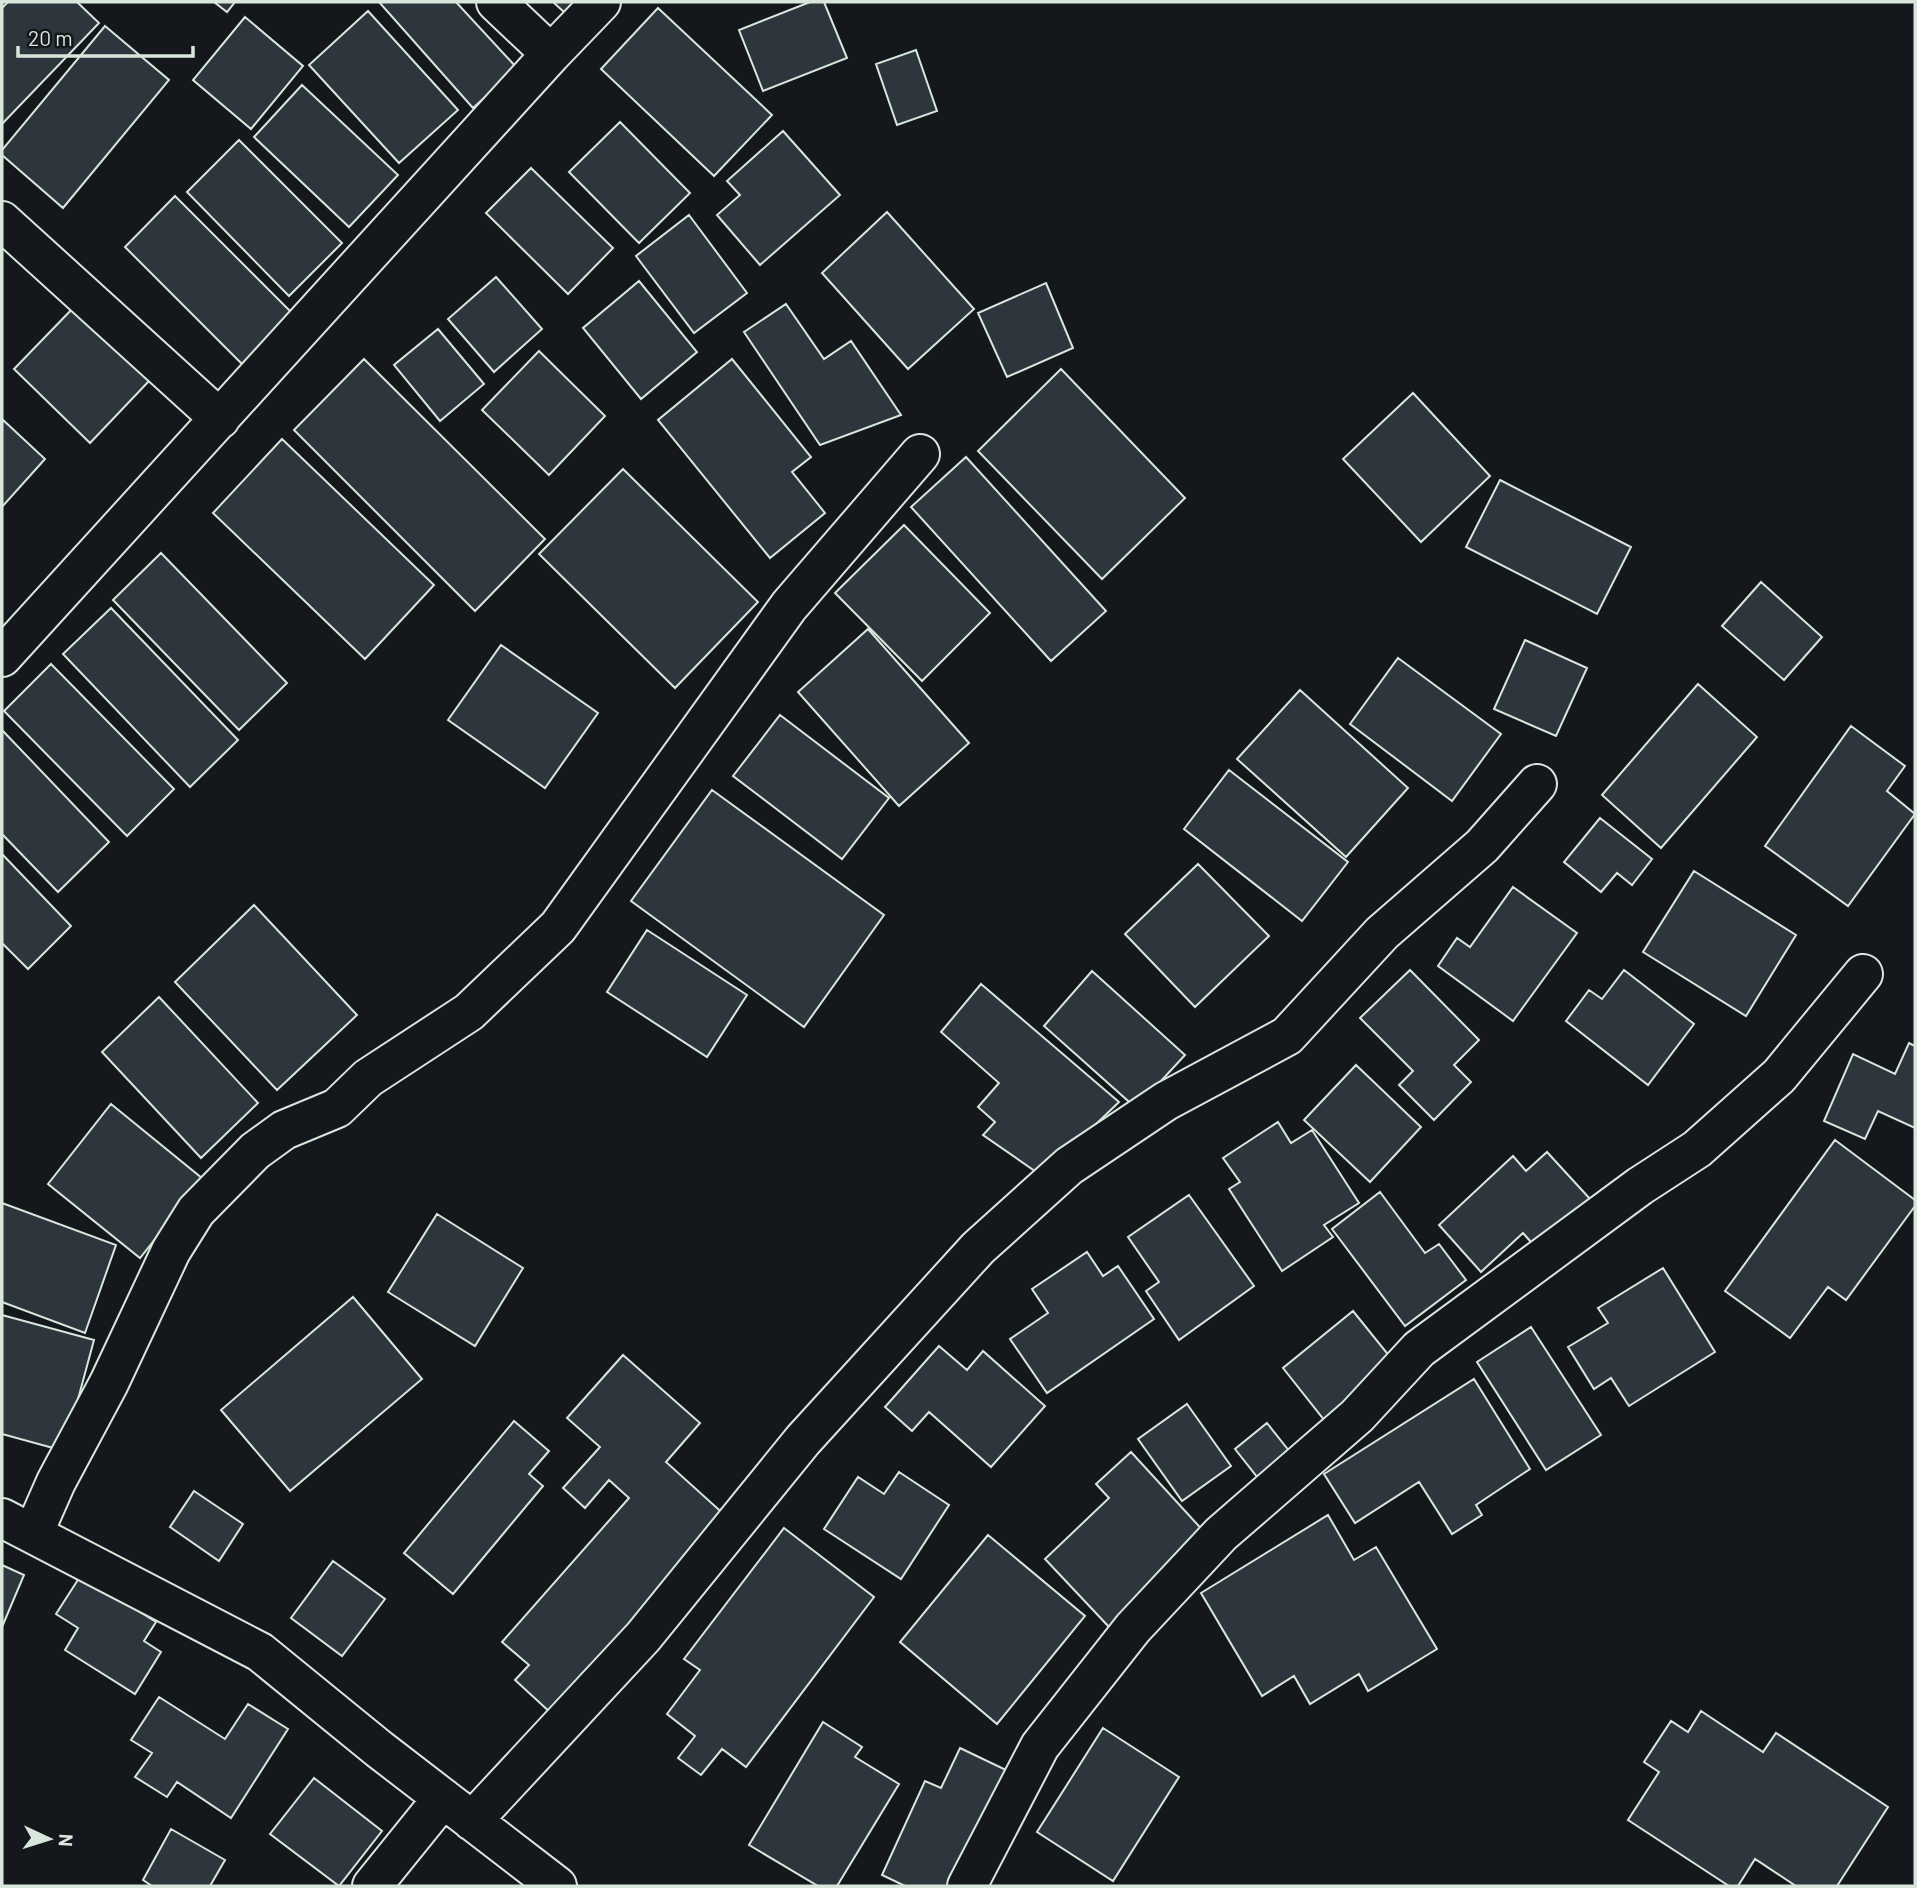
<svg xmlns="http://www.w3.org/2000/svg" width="1917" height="1888" font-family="Barlow,sans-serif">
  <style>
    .building { fill: #2c363c; stroke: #d8e6dc; stroke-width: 2 }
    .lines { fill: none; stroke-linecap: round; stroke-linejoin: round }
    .street-casing { stroke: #d8e6dc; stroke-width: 42 }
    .street { stroke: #14181c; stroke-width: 38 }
  </style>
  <rect width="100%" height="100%" fill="#14181c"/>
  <path class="building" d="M 8,2 L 77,2 L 99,23 L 2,124 L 2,8 Z
    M 214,2 L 235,2 L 227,12 Z
    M 379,2 L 456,2 L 517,68 L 473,108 Z
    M 553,2 L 577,2 L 565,13 Z
    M 810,2 L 824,2 L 847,58 L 763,91 L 739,30 Z
    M 658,8 L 772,115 L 714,176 L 601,69 Z
    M 368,11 L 458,110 L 399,163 L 309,65 Z
    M 245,17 L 303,66 L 251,129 L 193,80 Z
    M 105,26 L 169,80 L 63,208 L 2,155 L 2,150 Z
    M 916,50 L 937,111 L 897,125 L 876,64 Z
    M 302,85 L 398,175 L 349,227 L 254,137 Z
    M 620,122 L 690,193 L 639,243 L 569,172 Z
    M 783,131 L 840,195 L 760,265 L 717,215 L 740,195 L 727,181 Z
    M 239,140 L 342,243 L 289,296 L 187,192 Z
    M 531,168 L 613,248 L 568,294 L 486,213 Z
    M 175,196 L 292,313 L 242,364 L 125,247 Z
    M 887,212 L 974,309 L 908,369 L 822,273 Z
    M 689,215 L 747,293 L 694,333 L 636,256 Z
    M 496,277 L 542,329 L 494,372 L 448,319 Z
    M 639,281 L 697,352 L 641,399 L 583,328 Z
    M 1046,283 L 1073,348 L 1007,377 L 978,313 Z
    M 786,304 L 824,359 L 851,341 L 901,415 L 820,445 L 744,332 Z
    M 76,305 L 150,380 L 90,443 L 14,369 Z
    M 438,329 L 484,384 L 440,421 L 394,365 Z
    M 539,351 L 605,416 L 549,475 L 482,410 Z
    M 364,359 L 545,539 L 475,611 L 294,430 Z
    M 732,359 L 811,457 L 792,472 L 825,513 L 770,558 L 658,420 Z
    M 1061,369 L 1185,498 L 1102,579 L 978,451 Z
    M 1413,393 L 1490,476 L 1421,542 L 1343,459 Z
    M 2,419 L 45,459 L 2,507 Z
    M 282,439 L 434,585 L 365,659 L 213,513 Z
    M 966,457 L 1106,611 L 1051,661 L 911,507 Z
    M 623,469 L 758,602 L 675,688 L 539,554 Z
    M 1500,480 L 1631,547 L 1597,614 L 1466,547 Z
    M 904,525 L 990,613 L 922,681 L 835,593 Z
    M 161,553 L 287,683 L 239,730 L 113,600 Z
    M 1761,582 L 1822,637 L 1784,680 L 1722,626 Z
    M 111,608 L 238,740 L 190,787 L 63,654 Z
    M 868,629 L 969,743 L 899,806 L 798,692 Z
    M 1525,640 L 1587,668 L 1556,736 L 1494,709 Z
    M 501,645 L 598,713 L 545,788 L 448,720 Z
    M 1398,658 L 1501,734 L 1452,801 L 1350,724 Z
    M 51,664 L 174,789 L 127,836 L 4,711 Z
    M 1698,684 L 1757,737 L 1661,848 L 1602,795 Z
    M 1300,690 L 1408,788 L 1346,857 L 1237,759 Z
    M 780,715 L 889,798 L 842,859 L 733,776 Z
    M 1851,726 L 1905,766 L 1887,791 L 1915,814 L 1848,906 L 1765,846 Z
    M 2,730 L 109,842 L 58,892 L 2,834 Z
    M 1229,770 L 1348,862 L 1302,921 L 1184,829 Z
    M 712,790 L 884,915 L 804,1027 L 631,901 Z
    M 1600,818 L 1652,859 L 1632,885 L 1617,873 L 1601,892 L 1564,862 Z
    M 2,854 L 71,926 L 28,969 L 2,943 Z
    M 1198,864 L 1269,936 L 1195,1007 L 1125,934 Z
    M 1694,871 L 1796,935 L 1746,1016 L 1643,952 Z
    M 1513,887 L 1577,933 L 1513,1021 L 1438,966 L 1457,938 L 1470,947 Z
    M 254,905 L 357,1015 L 277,1090 L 175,982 Z
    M 647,930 L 747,995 L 707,1057 L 607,992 Z
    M 1410,970 L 1479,1040 L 1454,1065 L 1471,1082 L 1434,1120 L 1399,1085 L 1413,1071 L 1360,1018 Z
    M 1624,970 L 1694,1024 L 1648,1085 L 1566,1021 L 1589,990 L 1602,999 Z
    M 1092,971 L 1185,1055 L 1136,1108 L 1044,1026 Z
    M 981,984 L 1119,1102 L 1042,1176 L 983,1135 L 995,1122 L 978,1107 L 999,1083 L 941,1032 Z
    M 159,997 L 258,1103 L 201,1158 L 102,1052 Z
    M 1909,1043 L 1915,1046 L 1915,1128 L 1878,1111 L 1865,1139 L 1824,1121 L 1853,1054 L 1895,1074 Z
    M 1356,1065 L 1421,1127 L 1370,1182 L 1304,1120 Z
    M 111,1104 L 203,1179 L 140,1258 L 48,1184 Z
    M 1278,1122 L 1291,1143 L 1312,1130 L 1359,1203 L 1324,1225 L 1333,1237 L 1282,1271 L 1229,1189 L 1240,1182 L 1223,1158 Z
    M 1835,1140 L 1915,1200 L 1915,1206 L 1846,1300 L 1828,1287 L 1790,1338 L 1725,1291 Z
    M 1547,1152 L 1591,1200 L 1538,1250 L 1523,1233 L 1481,1272 L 1439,1225 L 1513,1156 L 1526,1171 Z
    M 1380,1192 L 1425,1253 L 1439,1244 L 1466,1280 L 1405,1326 L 1332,1229 Z
    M 1189,1195 L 1254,1286 L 1179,1340 L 1146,1291 L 1159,1282 L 1128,1237 Z
    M 2,1203 L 116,1245 L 85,1333 L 2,1302 Z
    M 437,1214 L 523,1268 L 475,1346 L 388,1292 Z
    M 1087,1252 L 1103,1276 L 1118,1266 L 1154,1319 L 1047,1393 L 1010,1339 L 1048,1313 L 1032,1289 Z
    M 1663,1268 L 1715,1352 L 1629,1406 L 1611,1378 L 1594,1389 L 1568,1347 L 1608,1323 L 1598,1308 Z
    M 353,1297 L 422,1379 L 290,1491 L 221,1410 Z
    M 1353,1311 L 1395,1363 L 1325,1421 L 1283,1368 Z
    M 2,1315 L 94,1340 L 64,1451 L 2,1434 Z
    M 1531,1327 L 1601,1435 L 1546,1470 L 1477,1362 Z
    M 939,1346 L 967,1370 L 983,1351 L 1045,1406 L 991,1467 L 929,1412 L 912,1431 L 885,1407 Z
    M 623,1355 L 700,1423 L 666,1462 L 727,1517 L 552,1714 L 515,1680 L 529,1665 L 502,1642 L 629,1498 L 609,1480 L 585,1508 L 563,1488 L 600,1447 L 567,1418 Z
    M 1474,1379 L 1530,1469 L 1476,1505 L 1482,1515 L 1452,1534 L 1419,1482 L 1355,1523 L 1324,1474 Z
    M 1187,1404 L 1231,1466 L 1182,1501 L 1138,1439 Z
    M 514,1421 L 549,1451 L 529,1474 L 543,1486 L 453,1594 L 404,1553 Z
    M 1267,1423 L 1290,1452 L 1258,1478 L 1235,1449 Z
    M 1131,1452 L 1208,1536 L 1110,1628 L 1045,1559 L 1109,1498 L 1096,1484 Z
    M 899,1472 L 949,1505 L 901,1579 L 824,1529 L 858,1477 L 884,1494 Z
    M 194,1491 L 243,1524 L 219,1561 L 170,1527 Z
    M 1328,1515 L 1354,1560 L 1376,1547 L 1437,1649 L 1368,1691 L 1359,1674 L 1310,1704 L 1294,1676 L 1262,1696 L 1201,1593 Z
    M 784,1528 L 874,1597 L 746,1767 L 722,1749 L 701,1775 L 678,1758 L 695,1736 L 667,1714 L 700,1670 L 684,1659 Z
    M 988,1535 L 1085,1616 L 997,1724 L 900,1642 Z
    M 333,1561 L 385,1599 L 342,1656 L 291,1618 Z
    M 2,1565 L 24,1575 L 2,1627 Z
    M 81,1575 L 156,1622 L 144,1641 L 161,1652 L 135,1694 L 65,1650 L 78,1628 L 56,1614 Z
    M 159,1697 L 225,1739 L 248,1704 L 288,1729 L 231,1818 L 177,1782 L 167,1797 L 135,1777 L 152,1753 L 131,1740 Z
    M 1701,1711 L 1763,1752 L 1776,1733 L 1888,1807 L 1837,1886 L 1796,1886 L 1755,1859 L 1738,1886 L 1729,1886 L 1628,1820 L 1659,1772 L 1644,1762 L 1671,1721 L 1688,1732 Z
    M 823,1722 L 862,1747 L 855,1757 L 899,1784 L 837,1886 L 818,1886 L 749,1845 Z
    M 1103,1728 L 1179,1777 L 1113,1881 L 1037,1832 Z
    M 960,1748 L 1006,1770 L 952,1886 L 905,1886 L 882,1875 L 925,1781 L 941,1788 Z
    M 314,1778 L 382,1831 L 339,1886 L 270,1834 Z
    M 171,1829 L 225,1860 L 210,1886 L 152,1886 L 143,1880 Z"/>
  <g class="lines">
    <g class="street-casing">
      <path id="street" d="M 551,54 L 601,2
        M 2,221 L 220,419
        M 2,657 L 551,54 L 496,2
        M 2,1518 L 260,1652 L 379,1749 L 557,1886
        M 34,1532 L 56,1482 L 109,1383 L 171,1251 L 196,1211 L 255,1151 L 284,1130 L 337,1108 L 368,1078 L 469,1012 L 558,927 L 789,606 L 920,454
        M 472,1821 L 643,1637 L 803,1440 L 978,1248 L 1069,1166 L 1166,1101 L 1287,1036 L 1382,933 L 1482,846 L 1537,784
        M 372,1886 L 443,1798
        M 967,1886 L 1040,1746 L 1133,1628 L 1221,1534 L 1357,1416 L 1419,1349 L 1640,1186 L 1697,1149 L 1779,1076 L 1863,974"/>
    </g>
    <use href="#street" class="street"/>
  </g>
  <rect width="1917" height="1888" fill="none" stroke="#d8e6dc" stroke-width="7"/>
  <g transform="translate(49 1839) rotate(94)" stroke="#14181c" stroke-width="5" paint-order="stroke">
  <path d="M0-5L12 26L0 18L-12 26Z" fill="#d8e6dc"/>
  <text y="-10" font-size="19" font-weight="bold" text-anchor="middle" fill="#d8e6dc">N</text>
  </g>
  <path d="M18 46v10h175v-10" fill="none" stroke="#d8e6dc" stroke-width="3.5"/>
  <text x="28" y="46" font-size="21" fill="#d8e6dc" stroke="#14181c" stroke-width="5" paint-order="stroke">20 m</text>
</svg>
